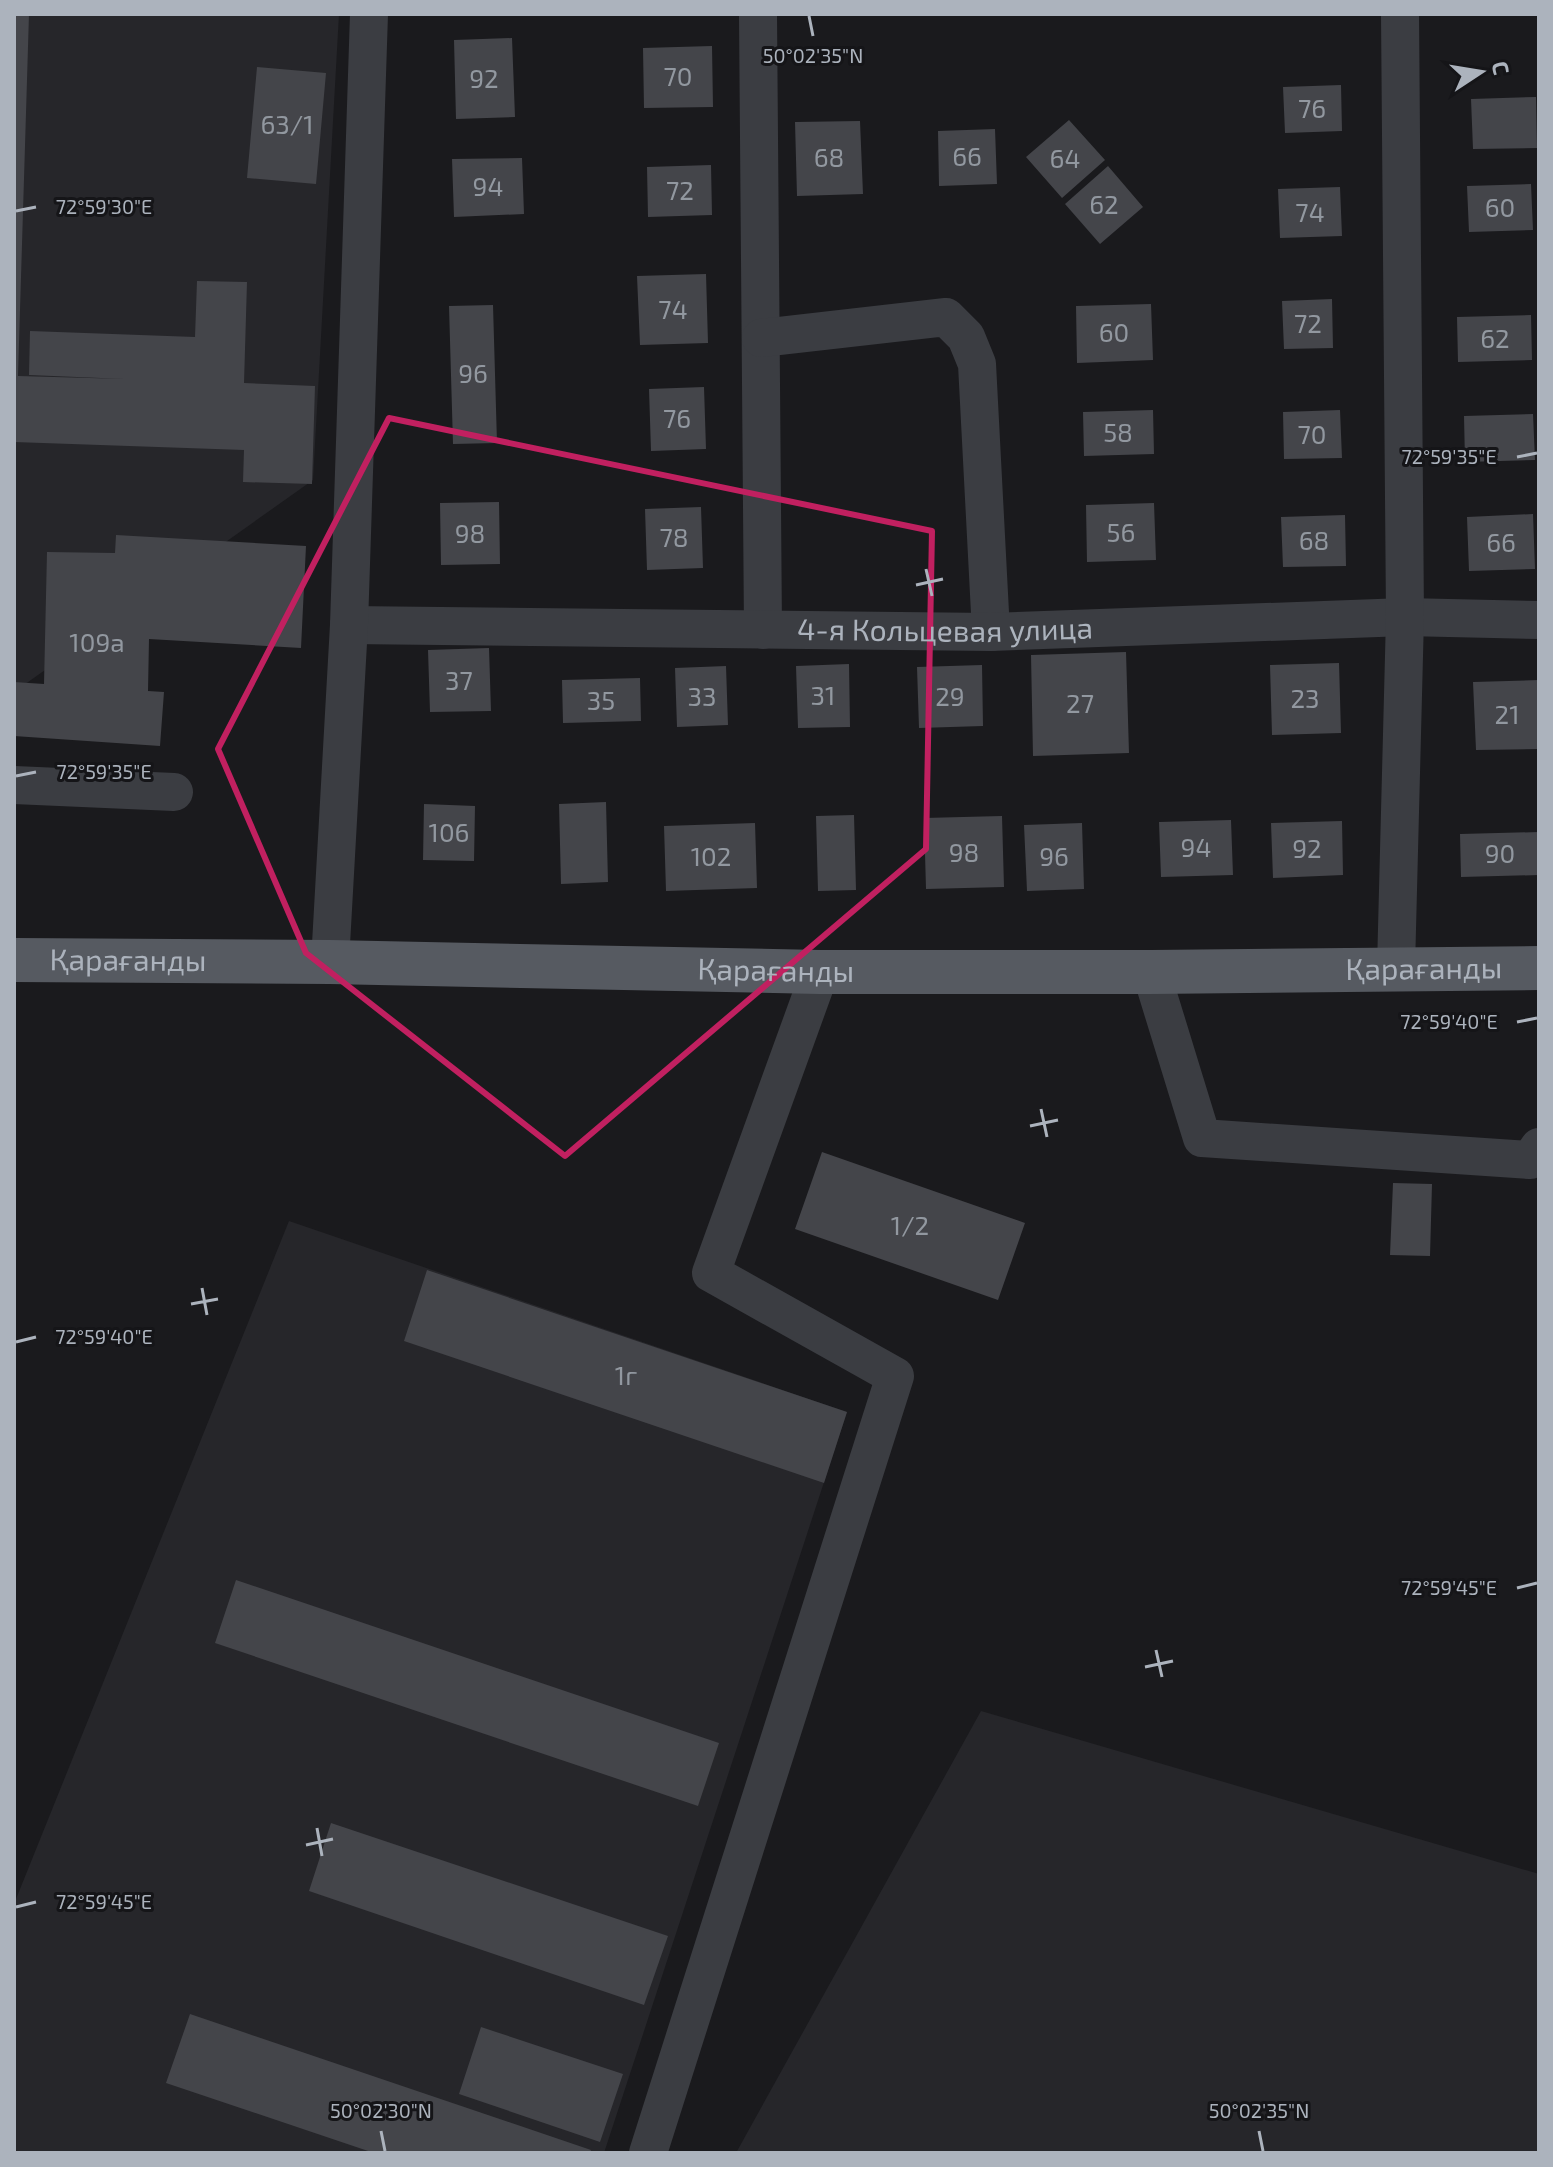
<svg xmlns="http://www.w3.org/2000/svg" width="1553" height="2167" font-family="'Exo 2',sans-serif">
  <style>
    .built { fill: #26262a }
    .building { fill: #44454a }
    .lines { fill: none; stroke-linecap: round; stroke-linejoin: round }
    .minor { stroke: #3b3d42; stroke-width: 38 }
    .major { stroke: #565a61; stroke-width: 44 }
    .marked { fill: none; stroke: #c12060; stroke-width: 6; stroke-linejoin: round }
    .ticks { fill: none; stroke: #acb3bd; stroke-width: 3 }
    .labels { text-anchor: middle; stroke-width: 6; stroke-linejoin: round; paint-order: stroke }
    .number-label { font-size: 26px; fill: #9298a0 }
    .street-label { font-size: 30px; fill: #acb3bd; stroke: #151518 }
    .ticks-label { font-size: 20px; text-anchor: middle; fill: #acb3bd; stroke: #151518; stroke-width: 6; stroke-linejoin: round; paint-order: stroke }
  </style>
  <rect width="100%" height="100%" fill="#1a1a1d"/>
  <path class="built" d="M 14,14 L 339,14 L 313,480 L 14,692 Z
    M 289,1221 L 847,1412 L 604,2153 L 14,2153 L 14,1904 Z
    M 981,1711 L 1539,1874 L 1539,2153 L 736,2153 Z"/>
  <path class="building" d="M 14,14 L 29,14 L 18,376 L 125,379 L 29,375 L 30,331 L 195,337 L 197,281 L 247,282 L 244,383 L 315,386 L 312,484 L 243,482 L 244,450 L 14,442 Z
    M 512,38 L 515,117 L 456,119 L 454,40 Z
    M 712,46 L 713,107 L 644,108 L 643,48 Z
    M 257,67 L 326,73 L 316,184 L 247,178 Z
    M 1341,85 L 1342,131 L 1285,133 L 1283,87 Z
    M 1536,97 L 1537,148 L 1473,149 L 1471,99 Z
    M 1069,120 L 1105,160 L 1062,198 L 1026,157 Z
    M 860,121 L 863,194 L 797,196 L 795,122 Z
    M 995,129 L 997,184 L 939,186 L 938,131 Z
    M 522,158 L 524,214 L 454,217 L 452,159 Z
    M 711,165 L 712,215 L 648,217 L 647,167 Z
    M 1108,166 L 1143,207 L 1100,244 L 1065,204 Z
    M 1531,184 L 1533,230 L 1469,232 L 1467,186 Z
    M 1340,187 L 1342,236 L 1280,238 L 1278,189 Z
    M 706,274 L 708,343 L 640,345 L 637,276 Z
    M 1332,299 L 1333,348 L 1284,349 L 1282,301 Z
    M 1151,304 L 1153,360 L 1077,363 L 1076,306 Z
    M 493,305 L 497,443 L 453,444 L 449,306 Z
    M 1531,315 L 1532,360 L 1458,362 L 1457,317 Z
    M 704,387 L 706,449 L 651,451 L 649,389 Z
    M 1153,410 L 1154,454 L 1084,456 L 1083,412 Z
    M 1340,410 L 1342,458 L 1284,459 L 1283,412 Z
    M 1533,414 L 1535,460 L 1465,462 L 1464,416 Z
    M 499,502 L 500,564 L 441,565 L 440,503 Z
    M 1154,503 L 1156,560 L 1087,562 L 1086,505 Z
    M 701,507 L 703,568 L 647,570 L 645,509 Z
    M 1533,514 L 1535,569 L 1469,571 L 1467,517 Z
    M 1345,515 L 1346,566 L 1283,567 L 1281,517 Z
    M 116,535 L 306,546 L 301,648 L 149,639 L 148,691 L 164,692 L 160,746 L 14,736 L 14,682 L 44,684 L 47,552 L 115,553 Z
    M 489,648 L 491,711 L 430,712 L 428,650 Z
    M 1126,652 L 1129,753 L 1033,756 L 1031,655 Z
    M 1339,663 L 1341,733 L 1272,735 L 1270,665 Z
    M 849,664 L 850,727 L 798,728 L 796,666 Z
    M 982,665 L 983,726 L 919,728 L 917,667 Z
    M 726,666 L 728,725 L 677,727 L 675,668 Z
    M 640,678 L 641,721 L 563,723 L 562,680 Z
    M 1539,680 L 1539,749 L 1476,750 L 1473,682 Z
    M 606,802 L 608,882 L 561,884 L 559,804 Z
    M 424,804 L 475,806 L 474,861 L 423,860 Z
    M 854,815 L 856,890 L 818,891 L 816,816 Z
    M 1002,816 L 1004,887 L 926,889 L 924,818 Z
    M 1231,820 L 1233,875 L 1161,877 L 1159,822 Z
    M 1342,821 L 1343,875 L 1273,878 L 1271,823 Z
    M 755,823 L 757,888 L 666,891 L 664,826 Z
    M 1082,823 L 1084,889 L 1027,891 L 1024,825 Z
    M 1539,832 L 1539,875 L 1461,877 L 1460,834 Z
    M 822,1152 L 1025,1223 L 998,1300 L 795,1229 Z
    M 1393,1183 L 1432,1184 L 1430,1256 L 1390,1255 Z
    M 427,1270 L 847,1412 L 824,1483 L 404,1341 Z
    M 236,1580 L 719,1743 L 698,1806 L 215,1643 Z
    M 331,1823 L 668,1936 L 644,2005 L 309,1891 Z
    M 190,2014 L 591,2150 L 590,2153 L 374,2153 L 166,2083 Z
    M 481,2027 L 623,2074 L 600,2142 L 459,2094 Z"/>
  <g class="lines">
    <g class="minor">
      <path d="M 758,14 L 763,630"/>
      <path d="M 761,338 L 946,317 L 966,337 L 977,364 L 991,632"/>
      <path id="s1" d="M 349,625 L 991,632 L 1405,617 L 1539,620"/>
      <path d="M 14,785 L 174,792"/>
      <path d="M 330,962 L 349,625 L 369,14"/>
      <path d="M 1396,968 L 1405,617 L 1400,14"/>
      <path d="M 1151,972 L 1202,1138 L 1530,1160 L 1539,1147"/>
      <path d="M 648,2153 L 895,1376 L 711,1273 L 820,972"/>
    </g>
    <path class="major" id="s2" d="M 14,960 L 330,962 L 820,972 L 1151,972 L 1539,968"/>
  </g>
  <path class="marked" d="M 389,418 L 932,531 L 926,849 L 565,1156 L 306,953 L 218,749 Z"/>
  <path class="ticks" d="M 809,16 L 813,36M 16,211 L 36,207M 1517,457 L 1537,453M 926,569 L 932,596M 916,585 L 943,579M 16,776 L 36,772M 1517,1022 L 1537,1018M 1041,1109 L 1047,1137M 1030,1126 L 1058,1120M 202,1288 L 207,1315M 191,1304 L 218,1299M 16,1342 L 36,1337M 1517,1588 L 1537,1583M 1156,1650 L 1162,1677M 1145,1667 L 1173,1661M 317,1828 L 322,1856M 306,1845 L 333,1839M 16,1907 L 36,1902M 381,2131 L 385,2151M 1259,2131 L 1263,2151"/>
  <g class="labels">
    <g class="number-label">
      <text x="678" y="86">70</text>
      <text x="484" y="88">92</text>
      <text x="1312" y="118">76</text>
      <text x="287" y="134">63/1</text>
      <text x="967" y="166">66</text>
      <text x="829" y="167">68</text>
      <text x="1065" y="168">64</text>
      <text x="488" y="196">94</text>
      <text x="680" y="200">72</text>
      <text x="1104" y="214">62</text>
      <text x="1500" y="217">60</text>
      <text x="1310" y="222">74</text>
      <text x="673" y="319">74</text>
      <text x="1308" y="333">72</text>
      <text x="1114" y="342">60</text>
      <text x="1495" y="348">62</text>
      <text x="473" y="383">96</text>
      <text x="677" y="428">76</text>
      <text x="1118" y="442">58</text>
      <text x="1312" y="444">70</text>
      <text x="1121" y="542">56</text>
      <text x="470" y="543">98</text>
      <text x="674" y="547">78</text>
      <text x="1314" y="550">68</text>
      <text x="1501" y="552">66</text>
      <text x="97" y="652">109а</text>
      <text x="459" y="690">37</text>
      <text x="823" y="705">31</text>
      <text x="702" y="706">33</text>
      <text x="950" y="706">29</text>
      <text x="1305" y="708">23</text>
      <text x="601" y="710">35</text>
      <text x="1080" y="713">27</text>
      <text x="1507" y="724">21</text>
      <text x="449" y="842">106</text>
      <text x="1196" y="857">94</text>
      <text x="1307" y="858">92</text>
      <text x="964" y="862">98</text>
      <text x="1500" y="863">90</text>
      <text x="711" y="866">102</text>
      <text x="1054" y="866">96</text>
      <text x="910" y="1235">1/2</text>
      <text x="626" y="1385">1г</text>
    </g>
    <g class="street-label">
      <text dy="10" stroke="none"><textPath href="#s1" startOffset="596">4-я Кольцевая улица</textPath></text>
      <text dy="10" stroke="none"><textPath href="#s2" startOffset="114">Қарағанды</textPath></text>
      <text dy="10" stroke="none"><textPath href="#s2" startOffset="1410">Қарағанды</textPath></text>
      <text dy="10" stroke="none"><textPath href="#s2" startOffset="762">Қарағанды</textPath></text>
    </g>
  </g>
  <g class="ticks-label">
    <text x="813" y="63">50°02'35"N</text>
    <text x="104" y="214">72°59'30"E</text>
    <text x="1449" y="464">72°59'35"E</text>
    <text x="104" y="779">72°59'35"E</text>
    <text x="1449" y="1029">72°59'40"E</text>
    <text x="104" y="1344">72°59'40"E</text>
    <text x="1449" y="1595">72°59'45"E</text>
    <text x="104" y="1909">72°59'45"E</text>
    <text x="381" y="2118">50°02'30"N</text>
    <text x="1259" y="2118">50°02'35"N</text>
  </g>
  <rect width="1553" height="2167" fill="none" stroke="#acb3bd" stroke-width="32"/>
  <g transform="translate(1481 72) rotate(78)" stroke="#151518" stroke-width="6" paint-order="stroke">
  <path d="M0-6L14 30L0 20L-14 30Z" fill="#acb3bd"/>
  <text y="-12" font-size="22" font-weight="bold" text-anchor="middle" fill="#acb3bd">С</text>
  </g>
</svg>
